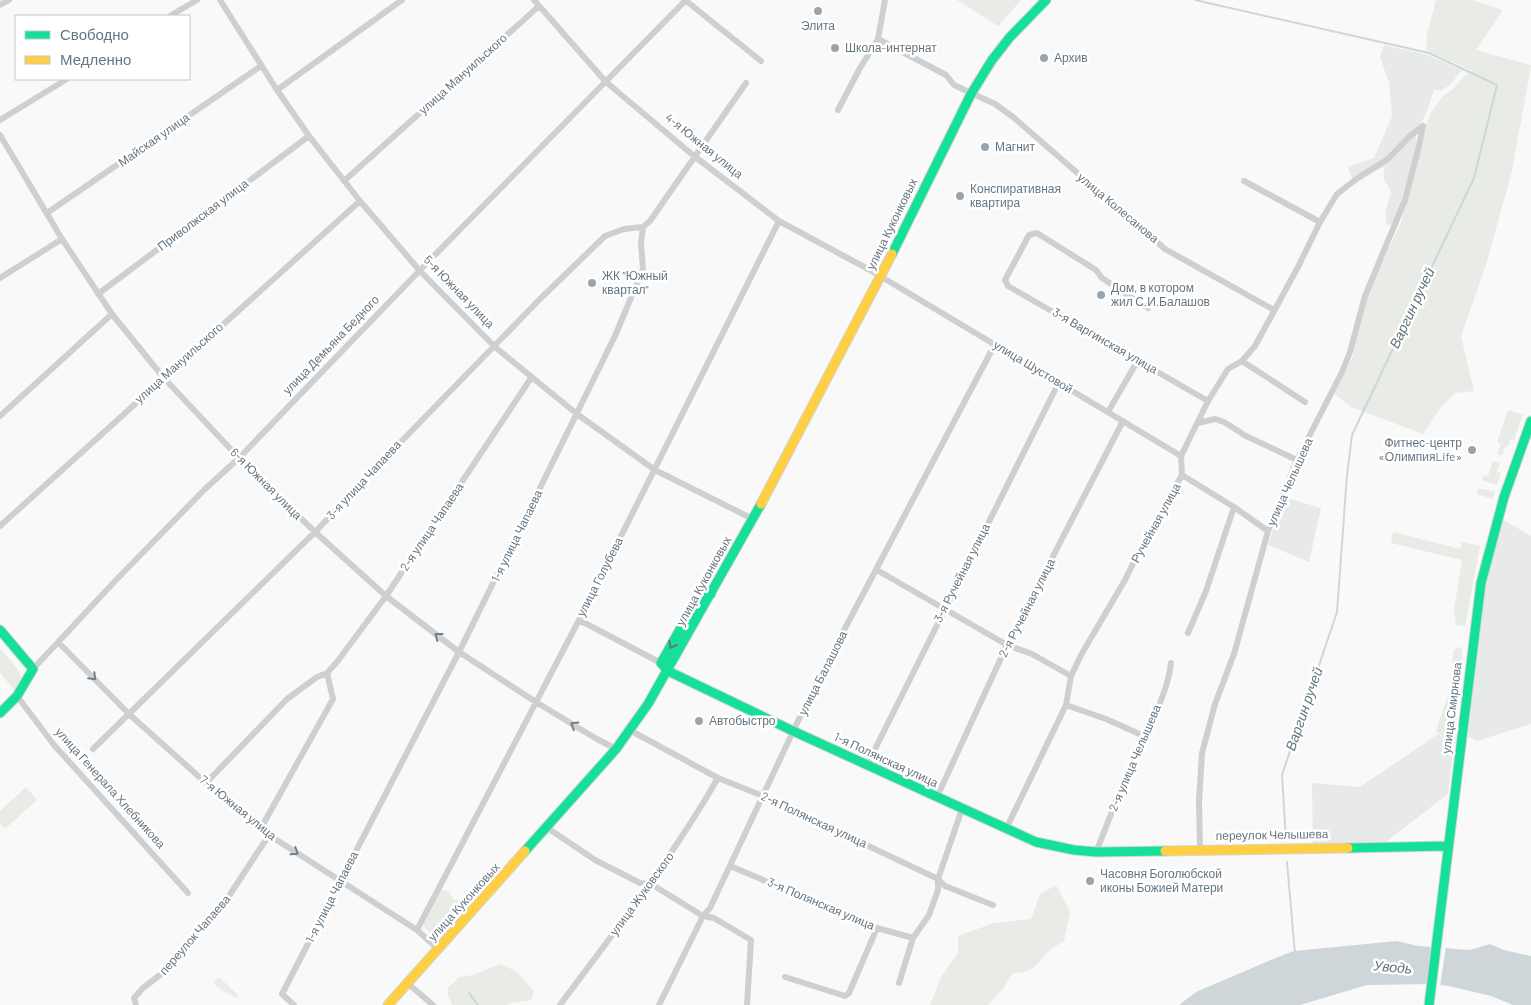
<svg xmlns="http://www.w3.org/2000/svg" width="1531" height="1005" font-family="Barlow,sans-serif">
  <style>
    .built { fill: #e8e9e9 }
    .green { fill: #e8ebe6 }
    .water { fill: #ced6d9 }
    .pier { fill: #f9f9f9 }
    .lines { fill: none; stroke-linecap: round; stroke-linejoin: round }
    .stream { stroke: #ced6d9; stroke-width: 2 }
    .fast-casing { stroke: #d5d6d7; stroke-width: 11 }
    .slow-casing { stroke: #d5d6d7; stroke-width: 11 }
    .street { stroke: #cecfd0; stroke-width: 6 }
    .fast { stroke: #16e098; stroke-width: 9 }
    .slow { stroke: #ffcf43; stroke-width: 9 }
    .oneway { stroke: #707f8b }
    .oneway2 { stroke: #657683 }
    .poi-dot { fill: #99a4ac; stroke: #fff; stroke-width: 2 }
    .labels { text-anchor: middle; stroke-width: 5; stroke-linejoin: round; paint-order: stroke }
    .poi-label { font-size: 12px; fill: #657683; stroke: #fff; text-anchor: start }
    .street-label { font-size: 12px; fill: #657683; stroke: #fff }
    .water-label { font-size: 14px; font-style: italic; fill: #60757c; stroke: #fff }
  </style>
  <rect width="100%" height="100%" fill="#f9f9f9"/>
  <path class="built" d="M 1384,45 L 1428,55 L 1462,70 L 1450,85 L 1442,90 L 1434,90 L 1428,109 L 1419,128 L 1416,137 L 1417,149 L 1394,224 L 1387,225 L 1385,213 L 1391,192 L 1383,177 L 1385,166 L 1356,183 L 1352,179 L 1348,167 L 1374,158 L 1392,116 L 1389,83 L 1380,57 Z
    M 1284,497 L 1321,508 L 1309,562 L 1268,545 Z
    M 1502,519 L 1531,536 L 1531,724 L 1477,741 L 1468,737 L 1482,603 L 1489,568 Z
    M 1438,734 L 1454,744 L 1448,794 L 1379,847 L 1313,849 L 1312,783 L 1360,787 Z"/>
  <path class="green" d="M 957,0 L 1021,0 L 998,26 Z
    M 1436,0 L 1473,0 L 1503,10 L 1476,50 L 1531,65 L 1531,66 L 1512,171 L 1486,265 L 1461,336 L 1474,391 L 1455,393 L 1442,406 L 1423,434 L 1351,407 L 1334,393 L 1353,356 L 1359,320 L 1377,272 L 1401,223 L 1423,131 L 1432,111 L 1443,96 L 1453,89 L 1463,77 L 1473,71 L 1426,50 L 1427,35 Z
    M 1508,410 L 1523,415 L 1514,440 L 1510,439 L 1508,446 L 1506,446 L 1502,456 L 1497,454 L 1501,444 L 1497,442 Z
    M 1493,461 L 1500,463 L 1497,472 L 1501,473 L 1497,485 L 1482,480 L 1484,475 L 1488,476 Z
    M 1479,488 L 1495,492 L 1493,499 L 1477,494 Z
    M 1393,532 L 1460,549 L 1462,542 L 1480,546 L 1465,626 L 1456,625 L 1454,611 L 1462,560 L 1391,543 Z
    M 724,538 L 734,541 L 715,577 L 709,578 L 705,574 Z
    M 1457,647 L 1462,648 C 1461,660 1464,677 1458,688 L 1451,684 L 1453,652 Z
    M 0,649 C 9,659 19,668 22,681 L 16,692 L 0,673 Z
    M 1455,692 L 1458,695 L 1455,744 L 1454,744 L 1436,731 L 1447,698 L 1450,694 Z
    M 26,787 L 37,800 L 5,829 L 0,824 L 0,811 Z
    M 1056,885 L 1070,912 L 1064,941 C 1058,945 1051,948 1047,953 C 1033,968 1034,972 1013,973 L 1002,990 L 988,1005 L 930,1005 L 941,977 L 958,953 L 958,936 L 994,923 L 1031,919 L 1040,894 Z
    M 447,890 L 454,899 L 461,902 L 467,899 L 472,902 L 471,906 L 449,930 L 436,937 L 423,926 L 441,891 Z
    M 501,964 L 517,972 L 534,991 L 531,1000 L 511,1003 L 507,1005 L 452,1005 L 447,992 L 448,988 L 459,977 L 473,975 Z
    M 219,977 L 239,996 L 236,998 L 220,989 L 213,983 Z"/>
  <path class="water" d="M 1397,941 L 1418,946 L 1470,950 L 1490,944 L 1504,950 L 1531,956 L 1531,1005 L 1513,1005 L 1491,996 L 1449,986 L 1432,984 L 1367,985 L 1300,1005 L 1179,1005 L 1196,992 L 1278,957 L 1294,951 Z"/>
  <path class="pier" d="M 1431,945 L 1446,946 L 1440,987 L 1427,986 Z"/>
  <g class="lines">
    <path class="stream" d="M 1195,0 L 1429,53 L 1497,85 L 1474,178 L 1352,435 L 1347,475 L 1337,612 L 1282,775 L 1286,840
      M 1287,862 L 1295,954
      M 469,993 L 478,1005"/>
    <g class="fast-casing">
      <path id="fast" d="M 892,254 L 971,94 L 992,60 L 1010,37 L 1046,0
        M 711,594 L 696,601 L 661,663 L 668,671 L 793,731 L 1036,842 L 1074,850 L 1096,852 L 1165,851
        M 0,630 L 33,669 L 17,696 L 0,713
        M 1348,848 L 1448,846
        M 525,851 L 616,749 L 648,704 L 761,504
        M 1429,1005 L 1481,583 L 1504,497 L 1531,421"/>
    </g>
    <g class="slow-casing">
      <path id="slow" d="M 761,504 L 892,254
        M 1165,851 L 1348,848
        M 388,1005 L 525,851"/>
    </g>
    <path class="street" d="M 220,0 L 277,90 L 309,136 L 360,201 L 420,271 L 495,347 L 577,414 L 655,470 L 753,519
      M 534,0 L 606,82 L 694,156 L 779,221 L 881,276
      M 685,0 L 761,61
      M 0,5 L 9,0
      M 170,16 L 197,0
      M 878,39 L 946,75 L 954,85 L 995,104 L 1013,117 L 1165,249 L 1274,310
      M 277,90 L 402,0
      M 838,110 L 860,68 L 878,39 L 885,0
      M 0,120 L 67,79
      M 0,135 L 62,239 L 112,314 L 163,377 L 239,458 L 315,532 L 386,596 L 459,652 L 536,702 L 595,738 L 616,749
      M 344,181 L 538,7
      M 1244,181 L 1320,222
      M 47,213 L 261,66
      M 0,278 L 62,239
      M 885,279 L 1181,456
      M 98,294 L 309,136
      M 1148,308 L 1102,278 L 1096,270 L 1037,233 L 1029,235 L 1005,280 L 1008,286 L 1208,401
      M 1242,361 L 1305,402
      M 1108,412 L 1138,360
      M 0,416 L 112,314
      M 1198,423 L 1215,419 L 1224,422 L 1246,436 L 1297,460
      M 1182,475 L 1234,507 L 1268,531
      M 0,526 L 360,201
      M 877,570 L 1007,645 L 1032,654 L 1071,676
      M 579,620 L 661,663
      M 1188,633 L 1206,591 L 1234,507
      M 59,643 L 129,714 L 206,783 L 269,835 L 417,930 L 438,949
      M 33,669 L 116,580 L 204,490 L 239,458 L 425,265 L 686,0
      M 17,696 L 54,745 L 188,893
      M 1066,705 L 1106,719 L 1144,736
      M 635,733 L 718,778 L 763,796 L 938,879 L 945,886 L 993,905
      M 93,749 L 315,532 L 391,452 L 539,300 L 605,236 L 624,229 L 643,227
      M 867,765 L 1059,382
      M 206,783 L 287,699 L 317,677 L 327,673 L 337,662 L 386,596 L 531,378
      M 937,797 L 1007,645 L 1123,421
      M 261,828 L 333,699 L 327,673
      M 1006,829 L 1066,705 L 1071,676 L 1081,655 L 1125,580 L 1140,549 L 1182,475 L 1181,456 L 1208,401 L 1228,369 L 1242,361 L 1255,346 L 1298,267 L 1320,222 L 1337,194 L 1359,177 L 1388,159 L 1410,136 L 1423,126
      M 552,831 L 595,860 L 640,883 L 651,884 L 703,916 L 714,918 L 751,940 L 747,1005
      M 1200,849 L 1199,801 L 1202,753 L 1215,704 L 1234,654 L 1268,531 L 1297,460 L 1342,372 L 1350,352 L 1365,296 L 1405,200 L 1418,150 L 1423,126
      M 1096,852 C 1108,823 1118,794 1131,766 C 1144,736 1168,695 1171,663
      M 730,866 L 877,928 L 913,938
      M 417,930 L 579,620 L 779,221
      M 785,977 L 845,996 L 849,993 L 877,928
      M 899,983 L 913,938 L 929,915 L 938,890 L 938,879 L 962,809
      M 412,987 L 433,1005
      M 136,1005 L 134,998 L 143,988 L 160,975 L 227,899 L 269,835
      M 294,1005 L 282,994 L 459,652 L 615,336 L 643,269 L 641,243 L 643,227 L 650,221 L 746,83
      M 560,1005 C 615,931 672,858 718,778
      M 659,1005 L 703,916 L 710,908 L 814,687 L 995,344"/>
    <use href="#fast" class="fast"/>
    <use href="#slow" class="slow"/>
  </g>
  <defs><path id="oneway-chevron" d="M-2-3.5L2.5 0L-2 3.5" fill="none" stroke-width="1.6" stroke-linecap="round" stroke-linejoin="round" transform="scale(1.25)"/></defs>
  <g class="oneway">
    <use href="#oneway-chevron" transform="translate(438 636) rotate(-143)"/>
    <use href="#oneway-chevron" transform="translate(93 677) rotate(45)"/>
    <use href="#oneway-chevron" transform="translate(574 725) rotate(-148)"/>
    <use href="#oneway-chevron" transform="translate(295 852) rotate(33)"/>
  </g>
  <use class="oneway2" href="#oneway-chevron" transform="translate(672 645) rotate(119)"/>
  <g class="poi-dot">
    <circle cx="818" cy="11" r="5"/>
    <circle cx="835" cy="48" r="5"/>
    <circle cx="1044" cy="58" r="5"/>
    <circle cx="985" cy="147" r="5"/>
    <circle cx="960" cy="196" r="5"/>
    <circle cx="592" cy="283" r="5"/>
    <circle cx="1101" cy="295" r="5"/>
    <circle cx="1472" cy="450" r="5"/>
    <circle cx="699" cy="721" r="5"/>
    <circle cx="1090" cy="881" r="5"/>
  </g>
  <g class="labels">
    <g class="poi-label">
      <text x="818" y="30" text-anchor="middle">Элита</text>
      <text x="845" y="52">Школа-интернат</text>
      <text x="1054" y="62">Архив</text>
      <text x="995" y="151">Магнит</text>
      <text x="970" y="193">Конспиративная<tspan x="970" dy="14">квартира</tspan></text>
      <text x="602" y="280">ЖК "Южный<tspan x="602" dy="14">квартал"</tspan></text>
      <text x="1111" y="292">Дом, в котором<tspan x="1111" dy="14">жил С.И.Балашов</tspan></text>
      <text x="1462" y="447" text-anchor="end">Фитнес-центр<tspan x="1462" dy="14">«ОлимпияLife»</tspan></text>
      <text x="709" y="725">Автобыстро</text>
      <text x="1100" y="878">Часовня Боголюбской<tspan x="1100" dy="14">иконы Божией Матери</tspan></text>
    </g>
    <g class="street-label">
      <text transform="translate(463 74) rotate(-42)" y="4">улица Мануильского</text>
      <text transform="translate(154 140) rotate(-35)" y="4">Майская улица</text>
      <text transform="translate(704 146) rotate(39)" y="4">4-я Южная улица</text>
      <text transform="translate(1118 208) rotate(40)" y="4">улица Колесанова</text>
      <text transform="translate(203 215) rotate(-37)" y="4">Приволжская улица</text>
      <text transform="translate(892 224) rotate(-64)" y="4">улица Куконковых</text>
      <text transform="translate(459 292) rotate(46)" y="4">5-я Южная улица</text>
      <text transform="translate(1105 341) rotate(30)" y="4">3-я Варгинская улица</text>
      <text transform="translate(331 345) rotate(-46)" y="4">улица Демьяна Бедного</text>
      <text transform="translate(179 363) rotate(-42)" y="4">улица Мануильского</text>
      <text transform="translate(1033 367) rotate(31)" y="4">улица Шустовой</text>
      <text transform="translate(364 480) rotate(-47)" y="4">3-я улица Чапаева</text>
      <text transform="translate(1290 482) rotate(-66)" y="4">улица Челышева</text>
      <text transform="translate(266 484) rotate(45)" y="4">6-я Южная улица</text>
      <text transform="translate(1156 523) rotate(-61)" y="4">Ручейная улица</text>
      <text transform="translate(432 527) rotate(-56)" y="4">2-я улица Чапаева</text>
      <text transform="translate(517 536) rotate(-64)" y="4">1-я улица Чапаева</text>
      <text transform="translate(962 573) rotate(-63)" y="4">3-я Ручейная улица</text>
      <text transform="translate(600 577) rotate(-63)" y="4">улица Голубева</text>
      <text transform="translate(704 581) rotate(-61)" y="4">улица Куконковых</text>
      <text transform="translate(1027 608) rotate(-63)" y="4">2-я Ручейная улица</text>
      <text transform="translate(823 673) rotate(-63)" y="4">улица Балашова</text>
      <text transform="translate(1452 708) rotate(-83)" y="4">улица Смирнова</text>
      <text transform="translate(1135 758) rotate(-67)" y="4">2-я улица Челышева</text>
      <text transform="translate(886 760) rotate(25)" y="4">1-я Полянская улица</text>
      <text transform="translate(110 788) rotate(48)" y="4">улица Генерала Хлебникова</text>
      <text transform="translate(238 808) rotate(39)" y="4">7-я Южная улица</text>
      <text transform="translate(814 820) rotate(25)" y="4">2-я Полянская улица</text>
      <text transform="translate(1272 835) rotate(-1)" y="4">переулок Челышева</text>
      <text transform="translate(642 894) rotate(-54)" y="4">улица Жуковского</text>
      <text transform="translate(332 897) rotate(-63)" y="4">1-я улица Чапаева</text>
      <text transform="translate(464 902) rotate(-48)" y="4">улица Куконковых</text>
      <text transform="translate(821 904) rotate(23)" y="4">3-я Полянская улица</text>
      <text transform="translate(195 935) rotate(-49)" y="4">переулок Чапаева</text>
    </g>
    <g class="water-label">
      <text transform="translate(1412 308) rotate(-65)" y="5">Варгин ручей</text>
      <text transform="translate(1304 709) rotate(-71)" y="5">Варгин ручей</text>
      <text transform="translate(1393 967) rotate(5)" y="5">Уводь</text>
    </g>
  </g>
  <rect x="15" y="15" width="175" height="65" fill="#ffffff" stroke="#c1c8cd"/>
  <rect x="25" y="31" width="25" height="8" fill="#16e098" stroke="#c1c8cd"/>
  <text x="60" y="40" font-size="15" fill="#657683">Свободно</text>
  <rect x="25" y="56" width="25" height="8" fill="#ffcf43" stroke="#c1c8cd"/>
  <text x="60" y="65" font-size="15" fill="#657683">Медленно</text>
</svg>
